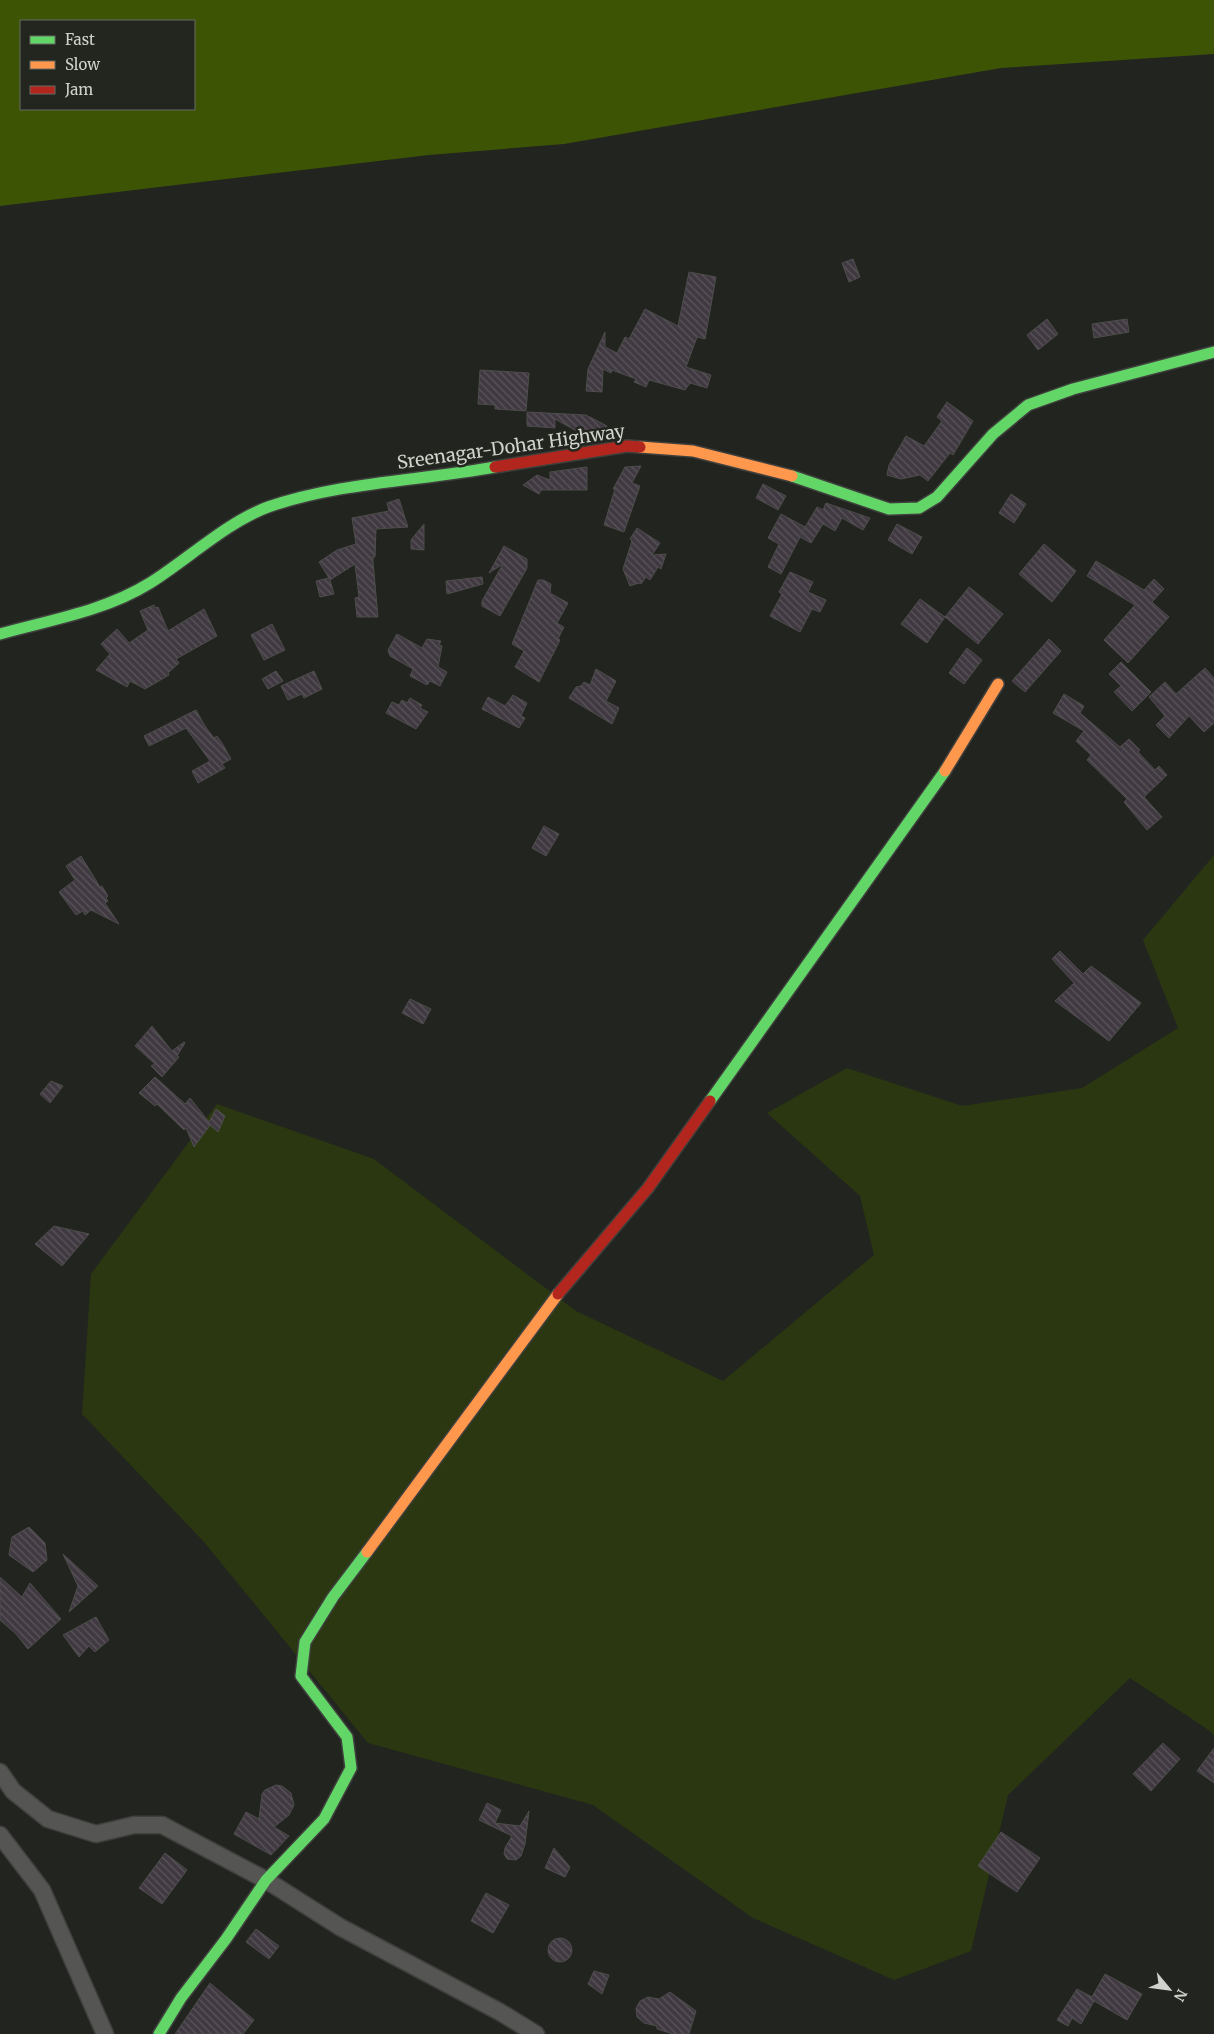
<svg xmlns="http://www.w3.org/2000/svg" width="1214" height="2034" font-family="Merriweather,serif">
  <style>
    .grass { fill: #2a3710 }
    .water { fill: #3d5405; fill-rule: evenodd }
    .building { fill: url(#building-back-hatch); stroke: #4d4d4b }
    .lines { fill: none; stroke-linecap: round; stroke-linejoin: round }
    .street-casing { stroke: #3f403d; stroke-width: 19 }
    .fast-casing { stroke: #3f403d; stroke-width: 14 }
    .slow-casing { stroke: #3f403d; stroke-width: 14 }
    .jam-casing { stroke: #3f403d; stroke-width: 14 }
    .street { stroke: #555653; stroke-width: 16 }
    .fast { stroke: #63d668; stroke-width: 11 }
    .slow { stroke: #ff974d; stroke-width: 11 }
    .jam { stroke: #b3261e; stroke-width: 11 }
    .labels { text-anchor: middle; stroke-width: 5; stroke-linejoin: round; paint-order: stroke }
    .street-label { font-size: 18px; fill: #d0d2cd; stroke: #22261e }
  </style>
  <defs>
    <pattern id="building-back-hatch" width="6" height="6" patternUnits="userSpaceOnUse" patternTransform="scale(1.25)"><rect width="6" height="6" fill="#403941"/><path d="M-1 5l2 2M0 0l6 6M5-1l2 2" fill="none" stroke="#5b555b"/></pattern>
  </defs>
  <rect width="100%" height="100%" fill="#222420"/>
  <path class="grass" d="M 1214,855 L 1214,1736 L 1210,1731 L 1130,1678 L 1008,1795 L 971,1951 L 894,1980 L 753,1918 L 593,1805 L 368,1743 L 204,1542 L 82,1414 L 91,1274 L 217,1104 L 374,1159 L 576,1311 L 723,1381 L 874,1255 L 860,1196 L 767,1113 L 847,1068 L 962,1106 L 1082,1088 L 1178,1028 L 1143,940 Z"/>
  <path class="water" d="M 0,0 L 1214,0 L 1214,54 L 1001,68 L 564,144 L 429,155 L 0,206 ZM 21,21 L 194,21 L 194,109 L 21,109 Z"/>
  <path class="building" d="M 853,259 L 860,277 L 849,282 L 842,263 Z
    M 689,272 L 716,277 L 705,339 L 697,337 L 686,367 L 711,375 L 707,388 L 690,383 L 685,390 L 649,380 L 646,387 L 634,382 L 636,379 L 612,370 L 611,373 L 603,369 L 602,392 L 586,391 L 588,369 L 605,332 L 605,347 L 617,353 L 625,337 L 629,339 L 645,309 L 678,326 Z
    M 1047,319 L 1058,334 L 1038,350 L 1027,335 Z
    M 1127,319 L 1129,332 L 1094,338 L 1092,324 Z
    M 480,370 L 529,373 L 526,411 L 495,409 L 495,405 L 478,404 Z
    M 947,402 L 973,421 L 953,455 L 950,453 L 928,481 L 920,475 L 901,479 L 887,475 L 889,465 L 906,436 L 924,446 L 942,421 L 937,417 Z
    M 527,412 L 586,415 L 607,426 L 602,434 L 587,437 L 555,419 L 555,428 L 527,426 Z
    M 641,466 L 632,483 L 640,486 L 624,532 L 604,525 L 615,489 L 613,489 L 625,467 Z
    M 587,467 L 587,490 L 541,490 L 539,494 L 523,485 L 537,475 L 550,480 L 550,472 Z
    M 763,484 L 786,496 L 778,510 L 756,498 Z
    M 1011,494 L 1026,504 L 1014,523 L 999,513 Z
    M 399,499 L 408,527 L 376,529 L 375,557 L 373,557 L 373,562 L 378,617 L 357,617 L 355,598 L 359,597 L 355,564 L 330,580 L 334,594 L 320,597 L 316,581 L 329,578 L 319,562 L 337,550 L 356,544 L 352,518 L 389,511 L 387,503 Z
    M 826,503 L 870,518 L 863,530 L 842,518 L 835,531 L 823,524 L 811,543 L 800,537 L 781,574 L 768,567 L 779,544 L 768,538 L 781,514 L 805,527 L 801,534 L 817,507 L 823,510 Z
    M 424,524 L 424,550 L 411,549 L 411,540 Z
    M 897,524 L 922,537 L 912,554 L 888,540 Z
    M 637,528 L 660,543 L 652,555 L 666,554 L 661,569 L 658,567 L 650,580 L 646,577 L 641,584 L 639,583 L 630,586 L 623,569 L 632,541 L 630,539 Z
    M 1044,544 L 1076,571 L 1052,602 L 1019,574 Z
    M 504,546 L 527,559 L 527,568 L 500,616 L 482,606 L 482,601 L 503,564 L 489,573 Z
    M 1096,561 L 1144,590 L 1154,579 L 1164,589 L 1152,602 L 1169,617 L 1128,663 L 1104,640 L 1135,605 L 1087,576 Z
    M 790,572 L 813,582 L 808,592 L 826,600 L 820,612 L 812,609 L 800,632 L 770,616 L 782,594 L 779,592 Z
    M 482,577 L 483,584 L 447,594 L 446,581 Z
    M 538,580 L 543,580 L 551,584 L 550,593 L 568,603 L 557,623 L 564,627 L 558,639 L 560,640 L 539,682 L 515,667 L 524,651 L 512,644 Z
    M 969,587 L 1003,614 L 978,644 L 945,617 Z
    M 920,599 L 945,617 L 927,643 L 901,624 Z
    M 154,605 L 155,608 L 158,607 L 168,631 L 204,609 L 217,636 L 176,659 L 179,663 L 168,673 L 169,675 L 145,689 L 130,681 L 127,687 L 96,670 L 110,654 L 101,644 L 117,629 L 129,643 L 148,630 L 140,611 Z
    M 272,624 L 285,650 L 264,660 L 251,635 Z
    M 397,634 L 422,648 L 427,639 L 441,641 L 439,645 L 442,646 L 438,667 L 447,672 L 440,686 L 430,681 L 427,685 L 410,676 L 413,669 L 390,656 L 388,650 Z
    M 1049,639 L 1061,651 L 1025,692 L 1012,681 Z
    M 967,648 L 982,660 L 964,684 L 949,673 Z
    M 1121,662 L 1151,692 L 1132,711 L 1114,692 L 1121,686 L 1109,674 Z
    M 1205,668 L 1214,678 L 1214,723 L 1204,732 L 1189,716 L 1169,738 L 1156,725 L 1165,716 L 1149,697 L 1165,682 L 1176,694 Z
    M 596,669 L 616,681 L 606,701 L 619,708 L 612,724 L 569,698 L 576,687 L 581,686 L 584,682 L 590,685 Z
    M 276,671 L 283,681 L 268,689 L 262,679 Z
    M 314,671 L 322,689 L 304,698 L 302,694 L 288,700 L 281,686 Z
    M 1064,694 L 1084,706 L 1080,713 L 1120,747 L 1129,739 L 1140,750 L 1138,752 L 1155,770 L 1159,766 L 1167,775 L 1144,797 L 1162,817 L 1147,830 L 1124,802 L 1127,799 L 1087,760 L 1091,755 L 1076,741 L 1084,731 L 1053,713 Z
    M 513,695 L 527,703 L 521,716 L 525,718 L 519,728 L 482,709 L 488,697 L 505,706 Z
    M 410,698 L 422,705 L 420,708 L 428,712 L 416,729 L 386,713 L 392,702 L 399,705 L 402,700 L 407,703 Z
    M 196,710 L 205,726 L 214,738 L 217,736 L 222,743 L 231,759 L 222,764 L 225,768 L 198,783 L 192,771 L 210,761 L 186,728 L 149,746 L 144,736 Z
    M 544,826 L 559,834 L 546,856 L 532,848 Z
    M 81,856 L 100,887 L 102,886 L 108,896 L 106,898 L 108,901 L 105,903 L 119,924 L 91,910 L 85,915 L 83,911 L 76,915 L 59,892 L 75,880 L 66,866 Z
    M 1060,951 L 1083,974 L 1091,966 L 1141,1003 L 1109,1041 L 1055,1001 L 1074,983 L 1052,959 Z
    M 410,999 L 431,1009 L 423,1024 L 402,1013 Z
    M 152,1026 L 172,1051 L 184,1042 L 185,1043 L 177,1056 L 179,1057 L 162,1077 L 151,1066 L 155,1064 L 135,1046 Z
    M 155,1077 L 185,1104 L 190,1098 L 209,1122 L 216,1109 L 225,1116 L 218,1132 L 210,1125 L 194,1147 L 186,1128 L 184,1130 L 157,1104 L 155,1106 L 139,1093 Z
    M 51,1081 L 63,1086 L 50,1103 L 40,1094 Z
    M 54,1226 L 89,1234 L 62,1266 L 35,1244 Z
    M 29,1527 L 45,1543 L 47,1560 L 33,1572 L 9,1555 L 12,1537 Z
    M 63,1554 L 98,1586 L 69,1612 L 78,1586 Z
    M 0,1577 L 22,1597 L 30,1583 L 61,1619 L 28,1649 L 16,1634 L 0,1620 Z
    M 96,1617 L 109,1640 L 95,1652 L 89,1646 L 79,1657 L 63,1635 Z
    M 1163,1743 L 1180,1759 L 1151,1791 L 1133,1774 Z
    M 1214,1748 L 1214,1783 L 1197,1771 Z
    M 276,1785 L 282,1786 L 291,1793 L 294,1805 L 289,1815 L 274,1827 L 289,1836 L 271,1855 L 234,1834 L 246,1812 L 259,1819 L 262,1794 L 265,1790 Z
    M 487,1803 L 501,1810 L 495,1823 L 520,1826 L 529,1811 L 525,1844 L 521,1856 L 516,1860 L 507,1859 L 504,1854 L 505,1848 L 512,1836 L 479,1820 Z
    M 1001,1832 L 1040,1858 L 1017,1892 L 978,1866 Z
    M 554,1848 L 570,1867 L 565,1877 L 545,1868 Z
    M 165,1853 L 187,1870 L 162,1904 L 139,1888 Z
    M 486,1893 L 509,1905 L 493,1933 L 471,1921 Z
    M 256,1929 L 279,1946 L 269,1959 L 246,1942 Z
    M548 1950a12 12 0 1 1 24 0a12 12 0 1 1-24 0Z
    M 594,1971 L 609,1975 L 602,1994 L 588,1984 Z
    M 1105,1974 L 1142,1994 L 1127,2020 L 1094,2001 L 1081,2024 L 1072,2018 L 1068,2026 L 1057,2020 L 1077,1989 L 1092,1997 Z
    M 210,1983 L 254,2020 L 243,2034 L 175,2034 Z
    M 670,1992 L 696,2011 L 689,2034 L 673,2034 L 657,2029 L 657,2026 L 644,2023 L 637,2017 L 636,2008 L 640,2001 L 648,1997 L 659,1999 Z"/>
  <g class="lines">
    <g class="street-casing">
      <path id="street" d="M 0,1772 L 13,1791 L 48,1819 L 96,1834 L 134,1825 L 162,1825 L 266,1880 L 340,1927 L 500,2012 L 536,2034
        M 0,1835 L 42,1890 L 105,2034"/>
    </g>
    <g class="fast-casing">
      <path id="fast" d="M 792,476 L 889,509 L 919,508 L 937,497 L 993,434 L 1028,405 L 1073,389 L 1214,352
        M 0,634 C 50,620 105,611 150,583 C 187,560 227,522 268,507 C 341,482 419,481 495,467
        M 710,1101 L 945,771
        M 159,2034 L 181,1998 L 226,1939 L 266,1880 L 324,1819 L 351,1768 L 347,1737 L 301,1676 L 305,1642 L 333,1597 L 367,1552"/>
    </g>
    <g class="slow-casing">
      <path id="slow" d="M 640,447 L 693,451 L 792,476
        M 945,771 L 998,684
        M 367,1552 L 558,1294"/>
    </g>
    <g class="jam-casing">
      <path id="jam" d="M 495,467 L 627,446 L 640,447
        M 558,1294 L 648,1188 L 710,1101"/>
    </g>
    <use href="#street" class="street"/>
    <use href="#fast" class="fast"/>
    <use href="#slow" class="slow"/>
    <use href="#jam" class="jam"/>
  </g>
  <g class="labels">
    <g class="street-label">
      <text transform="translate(511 447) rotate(-8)" y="6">Sreenagar-Dohar Highway</text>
    </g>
  </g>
  <rect x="20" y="20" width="175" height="90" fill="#22261e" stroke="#686b64"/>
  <rect x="30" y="36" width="25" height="8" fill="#63d668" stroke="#686b64"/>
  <text x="65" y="45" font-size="15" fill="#d0d2cd">Fast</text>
  <rect x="30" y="61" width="25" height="8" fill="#ff974d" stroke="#686b64"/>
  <text x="65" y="70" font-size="15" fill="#d0d2cd">Slow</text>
  <rect x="30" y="86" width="25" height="8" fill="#b3261e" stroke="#686b64"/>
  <text x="65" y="95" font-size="15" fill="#d0d2cd">Jam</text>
  <g transform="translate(1169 1989) rotate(119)" stroke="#22261e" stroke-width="4" paint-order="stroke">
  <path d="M0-4L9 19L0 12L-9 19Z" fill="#d0d2cd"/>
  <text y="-8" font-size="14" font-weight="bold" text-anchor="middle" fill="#d0d2cd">N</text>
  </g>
</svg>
